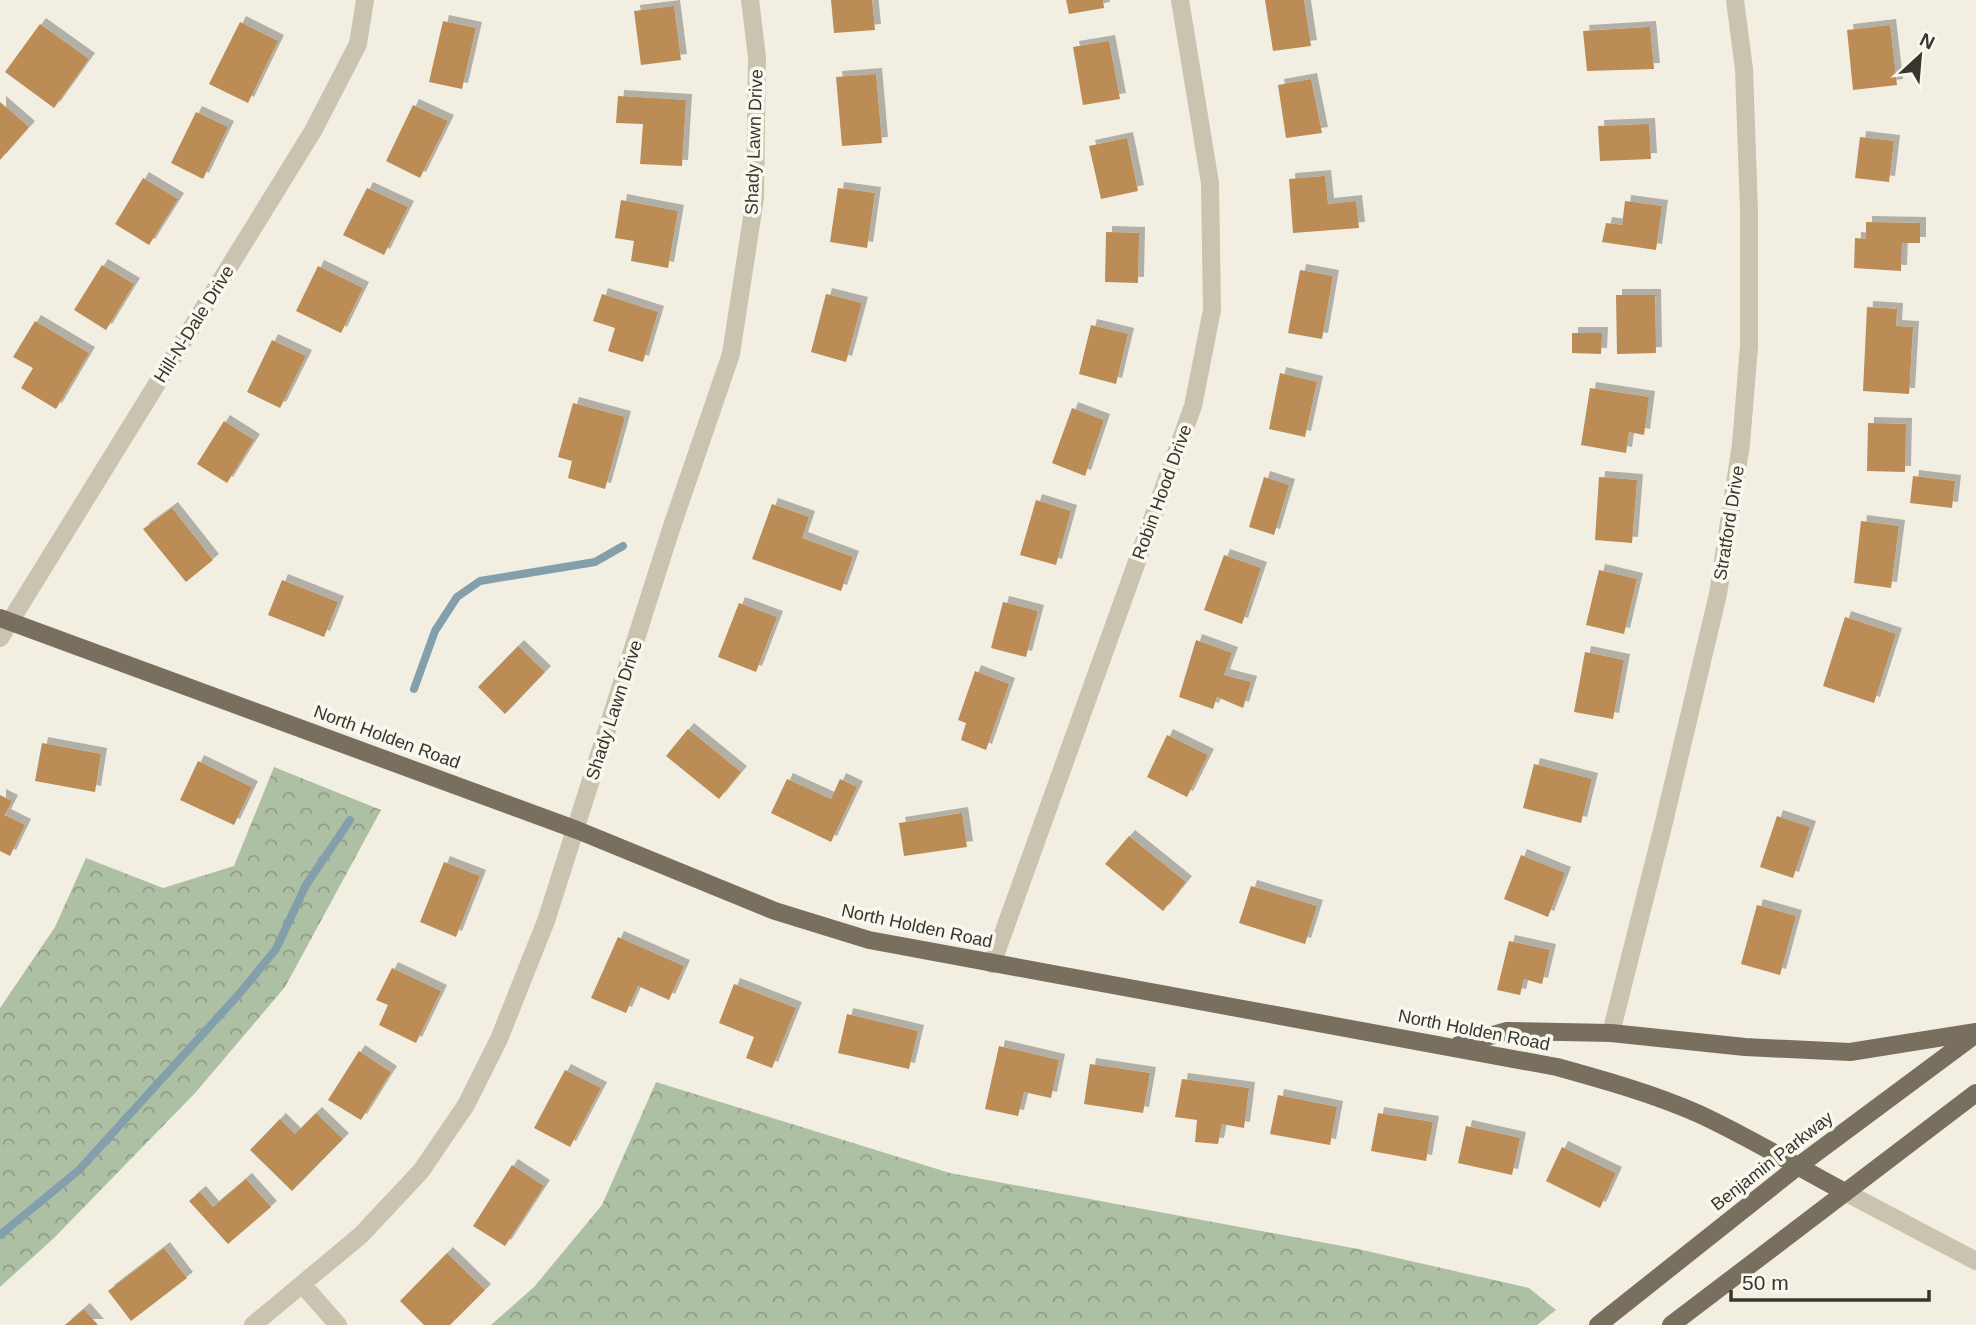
<svg xmlns="http://www.w3.org/2000/svg" width="1976" height="1325" font-family="Arial,sans-serif">
  <style>
    .forest { fill: url(#forest-crowns) }
    .lines { fill: none; stroke-linecap: round; stroke-linejoin: round }
    .stream { stroke: #849fac; stroke-width: 8 }
    .building { fill: #bb8c57; filter: url(#shadow) }
    .minor { stroke: #c9c3af; stroke-width: 18 }
    .major { stroke: #796f5f; stroke-width: 18 }
    .labels { text-anchor: middle; stroke-width: 7; stroke-linejoin: round; paint-order: stroke }
    .street-label { font-size: 18px; fill: #39342c; stroke: #f9f8ef }
  </style>
  <defs>
    <pattern id="forest-crowns" width="20" height="18" patternUnits="userSpaceOnUse" patternTransform="scale(1.75)"><rect width="20" height="18" fill="#aec0a3"/><path d="M2 6a3 3 0 1 1 6 0M12 15a3 3 0 1 1 6 0" fill="none" stroke="#8f9d85"/></pattern>
    <filter id="shadow"><feDropShadow dx="6" dy="-6" stdDeviation="0" flood-color="#0004"/></filter>
  </defs>
  <rect width="100%" height="100%" fill="#f2efe2"/>
  <path class="forest" d="M 274,767 L 381,810 L 285,987 L 196,1092 L 54,1238 L 0,1287 L 0,1008 L 55,927 L 86,858 L 163,888 L 234,866 Z
    M 656,1082 L 950,1173 L 1358,1249 L 1529,1288 L 1556,1310 L 1537,1325 L 491,1325 L 534,1287 L 602,1205 Z"/>
  <g class="lines">
    <path class="stream" d="M 414,689 L 435,631 L 457,597 L 480,581 L 595,562 L 623,546
      M 0,1235 L 79,1170 L 240,993 L 276,949 L 306,885 L 350,820"/>
  </g>
  <path class="building" d="M 831,0 L 872,0 L 875,30 L 834,33 Z
    M 1066,0 L 1103,0 L 1104,8 L 1069,14 Z
    M 1265,0 L 1304,0 L 1311,46 L 1273,51 Z
    M 674,6 L 681,60 L 641,65 L 634,11 Z
    M 443,21 L 476,28 L 462,89 L 429,82 Z
    M 240,22 L 278,41 L 248,103 L 209,84 Z
    M 40,24 L 89,59 L 54,108 L 5,72 Z
    M 1890,25 L 1897,85 L 1853,90 L 1847,30 Z
    M 1650,27 L 1654,69 L 1587,71 L 1583,31 Z
    M 1109,41 L 1120,99 L 1083,105 L 1073,47 Z
    M 876,74 L 882,143 L 842,146 L 836,77 Z
    M 1311,79 L 1322,133 L 1286,138 L 1278,85 Z
    M 618,96 L 686,100 L 682,166 L 640,164 L 643,124 L 616,123 Z
    M 0,102 L 29,127 L 0,160 Z
    M 413,105 L 448,121 L 420,178 L 386,161 Z
    M 196,112 L 228,127 L 203,179 L 171,163 Z
    M 1649,124 L 1651,159 L 1600,161 L 1598,126 Z
    M 1860,137 L 1894,141 L 1889,182 L 1855,178 Z
    M 1127,138 L 1138,191 L 1101,199 L 1089,146 Z
    M 1325,176 L 1328,204 L 1356,201 L 1359,228 L 1293,233 L 1289,179 Z
    M 143,178 L 178,199 L 149,245 L 115,224 Z
    M 367,188 L 408,207 L 384,255 L 343,235 Z
    M 838,188 L 875,193 L 867,248 L 830,242 Z
    M 621,200 L 678,211 L 668,268 L 631,261 L 634,241 L 615,238 Z
    M 1625,201 L 1662,206 L 1656,250 L 1602,242 L 1606,223 L 1622,225 Z
    M 1866,222 L 1920,223 L 1920,243 L 1902,243 L 1901,271 L 1854,268 L 1855,238 L 1866,239 Z
    M 1106,232 L 1139,233 L 1138,283 L 1105,282 Z
    M 102,265 L 134,284 L 106,330 L 74,310 Z
    M 318,266 L 363,288 L 341,333 L 296,311 Z
    M 1300,270 L 1333,276 L 1322,339 L 1288,333 Z
    M 602,294 L 658,312 L 643,362 L 608,351 L 615,328 L 593,321 Z
    M 826,294 L 862,303 L 846,362 L 811,352 Z
    M 1616,295 L 1655,295 L 1656,353 L 1617,354 Z
    M 1867,307 L 1897,309 L 1896,326 L 1913,327 L 1909,394 L 1863,391 Z
    M 35,321 L 89,353 L 56,409 L 21,388 L 33,368 L 13,357 Z
    M 1091,325 L 1128,334 L 1116,384 L 1079,374 Z
    M 1572,333 L 1602,333 L 1601,354 L 1572,353 Z
    M 272,340 L 306,356 L 280,408 L 247,392 Z
    M 1280,373 L 1317,382 L 1305,437 L 1269,429 Z
    M 1590,388 L 1649,397 L 1644,435 L 1629,432 L 1626,453 L 1581,445 Z
    M 573,403 L 625,417 L 605,489 L 568,478 L 572,461 L 558,457 Z
    M 1072,408 L 1104,420 L 1085,476 L 1052,463 Z
    M 224,421 L 254,440 L 227,483 L 197,464 Z
    M 1868,423 L 1906,424 L 1905,472 L 1867,471 Z
    M 1913,476 L 1955,481 L 1952,508 L 1910,503 Z
    M 1264,477 L 1289,485 L 1274,535 L 1249,527 Z
    M 1599,477 L 1637,480 L 1632,543 L 1595,540 Z
    M 1036,500 L 1071,511 L 1056,565 L 1020,555 Z
    M 772,504 L 809,517 L 802,538 L 853,557 L 841,591 L 752,559 Z
    M 172,508 L 213,560 L 186,582 L 143,529 Z
    M 1861,521 L 1899,526 L 1891,588 L 1854,583 Z
    M 1224,555 L 1261,568 L 1242,624 L 1204,610 Z
    M 1599,570 L 1637,579 L 1624,634 L 1586,625 Z
    M 282,580 L 338,602 L 324,637 L 268,615 Z
    M 1003,602 L 1038,611 L 1026,657 L 991,648 Z
    M 739,603 L 777,617 L 756,672 L 718,657 Z
    M 1845,617 L 1896,634 L 1874,703 L 1823,686 Z
    M 1196,640 L 1232,653 L 1224,675 L 1251,682 L 1243,708 L 1217,697 L 1213,709 L 1179,697 Z
    M 518,646 L 545,672 L 505,714 L 478,687 Z
    M 1585,652 L 1624,660 L 1613,719 L 1574,712 Z
    M 975,671 L 1009,684 L 986,750 L 961,740 L 966,723 L 958,720 Z
    M 688,729 L 741,772 L 719,799 L 666,756 Z
    M 1167,735 L 1208,755 L 1187,797 L 1147,777 Z
    M 42,743 L 101,754 L 95,792 L 35,781 Z
    M 198,761 L 252,787 L 234,825 L 180,800 Z
    M 1534,764 L 1592,779 L 1581,823 L 1523,808 Z
    M 787,779 L 831,799 L 840,779 L 857,787 L 831,842 L 771,813 Z
    M 0,795 L 12,801 L 5,815 L 25,825 L 10,856 L 0,851 Z
    M 962,813 L 967,847 L 904,856 L 899,823 Z
    M 1777,816 L 1810,827 L 1793,878 L 1760,867 Z
    M 1129,836 L 1186,882 L 1163,911 L 1105,864 Z
    M 1521,855 L 1565,873 L 1548,917 L 1504,899 Z
    M 444,862 L 480,876 L 456,937 L 420,922 Z
    M 1251,886 L 1317,906 L 1305,944 L 1239,923 Z
    M 1757,905 L 1796,916 L 1780,975 L 1741,964 Z
    M 618,937 L 684,966 L 669,1000 L 638,986 L 626,1013 L 591,998 Z
    M 1509,941 L 1550,950 L 1542,984 L 1524,979 L 1520,995 L 1497,990 Z
    M 392,968 L 441,991 L 416,1043 L 379,1025 L 388,1005 L 376,1000 Z
    M 734,984 L 796,1008 L 772,1068 L 746,1058 L 754,1037 L 719,1023 Z
    M 847,1014 L 918,1031 L 909,1069 L 838,1053 Z
    M 999,1046 L 1059,1060 L 1051,1098 L 1024,1092 L 1018,1116 L 985,1109 Z
    M 359,1051 L 391,1072 L 361,1120 L 328,1100 Z
    M 1090,1064 L 1150,1073 L 1143,1113 L 1084,1104 Z
    M 565,1070 L 601,1088 L 570,1147 L 534,1128 Z
    M 1182,1079 L 1249,1088 L 1244,1128 L 1222,1124 L 1218,1144 L 1195,1142 L 1197,1120 L 1175,1117 Z
    M 1278,1095 L 1337,1107 L 1330,1145 L 1270,1134 Z
    M 316,1113 L 343,1139 L 292,1191 L 250,1150 L 280,1119 L 295,1134 Z
    M 1378,1113 L 1433,1122 L 1426,1161 L 1371,1151 Z
    M 1466,1126 L 1520,1138 L 1512,1175 L 1458,1163 Z
    M 1562,1147 L 1616,1173 L 1600,1208 L 1546,1181 Z
    M 512,1165 L 544,1186 L 505,1246 L 473,1226 Z
    M 246,1179 L 271,1207 L 228,1244 L 189,1201 L 200,1192 L 213,1207 Z
    M 164,1248 L 187,1278 L 131,1321 L 108,1291 Z
    M 447,1253 L 485,1290 L 450,1325 L 424,1325 L 400,1301 Z
    M 84,1309 L 98,1325 L 65,1325 Z"/>
  <g class="lines">
    <path class="minor" d="M 0,638 L 313,131 L 358,44 L 365,0
      M 992,964 L 1193,406 L 1212,310 L 1210,183 L 1180,0
      M 1611,1033 L 1664,822 L 1718,594 L 1741,444 L 1749,346 L 1749,211 L 1744,69 L 1735,0
      M 1845,1192 L 1976,1261
      M 303,1285 L 338,1325
      M 253,1325 L 361,1235 L 421,1171 L 466,1105 L 499,1039 L 546,921 L 671,529 L 731,354 L 755,198 L 757,57 L 750,0"/>
    <path class="major" d="M 0,618 L 577,830 L 775,911 L 869,940 L 1557,1067 C 1604,1080 1654,1094 1699,1114 C 1749,1137 1796,1166 1845,1192
      M 1459,1045 L 1507,1031 L 1611,1033 L 1745,1047 L 1850,1052 L 1976,1032
      M 1598,1325 L 1797,1167 L 1976,1034
      M 1671,1325 L 1976,1093"/>
  </g>
  <g class="labels">
    <g class="street-label">
      <text transform="translate(754 142) rotate(-88)" y="6">Shady Lawn Drive</text>
      <text transform="translate(194 324) rotate(-58)" y="6">Hill-N-Dale Drive</text>
      <text transform="translate(1162 492) rotate(-70)" y="6">Robin Hood Drive</text>
      <text transform="translate(1729 523) rotate(-81)" y="6">Stratford Drive</text>
      <text transform="translate(614 710) rotate(-72)" y="6">Shady Lawn Drive</text>
      <text transform="translate(387 737) rotate(20)" y="6">North Holden Road</text>
      <text transform="translate(917 926) rotate(12)" y="6">North Holden Road</text>
      <text transform="translate(1474 1030) rotate(11)" y="6">North Holden Road</text>
      <text transform="translate(1772 1161) rotate(-38)" y="6">Benjamin Parkway</text>
    </g>
  </g>
  <g transform="translate(1920 56) rotate(26)" stroke="#f9f8ef" stroke-width="5" paint-order="stroke">
  <path d="M0-5L12 26L0 18L-12 26Z" fill="#39342c"/>
  <text y="-10" font-size="19" font-weight="bold" text-anchor="middle" fill="#39342c">N</text>
  </g>
  <path d="M1731 1290v10h198v-10" fill="none" stroke="#39342c" stroke-width="3.5"/>
  <text x="1742" y="1290" font-size="21" fill="#39342c" stroke="#f9f8ef" stroke-width="5" paint-order="stroke">50 m</text>
</svg>
